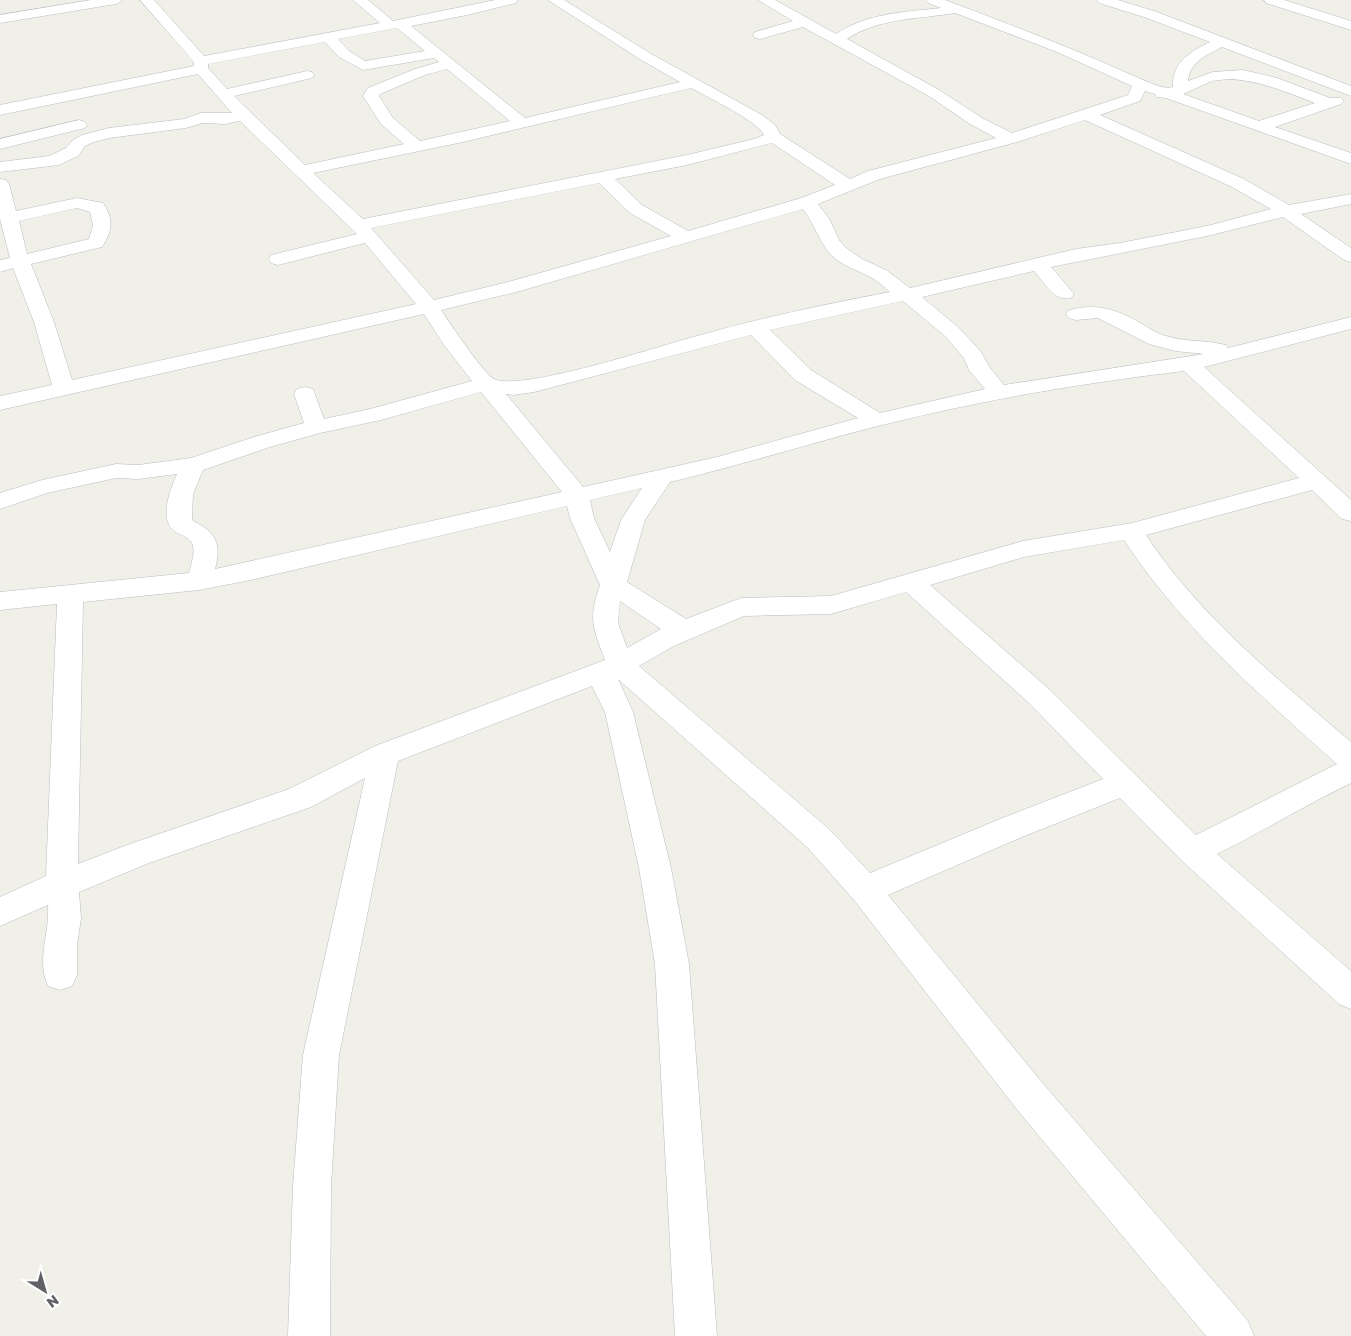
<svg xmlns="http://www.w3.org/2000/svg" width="1351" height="1336" font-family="'Golos Text',sans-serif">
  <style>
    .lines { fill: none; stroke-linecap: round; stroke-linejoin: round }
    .minor-casing { stroke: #babbc0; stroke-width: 1 }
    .minor { fill: #fff; fill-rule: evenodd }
  </style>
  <rect width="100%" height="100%" fill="#f0f0e8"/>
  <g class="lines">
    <g class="minor-casing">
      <path id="minor" d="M 91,0 L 123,0 L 116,4 L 0,23 L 0,15 Z
        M 140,0 L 154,0 L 204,56 L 380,23 L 353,0 L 368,0 L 393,21 L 495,0 L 518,0 L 516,3 L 467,15 L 411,26 L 525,118 L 680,82 L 643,61 L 548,0 L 564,0 L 653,55 L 762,115 L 775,125 L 780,134 L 850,179 L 868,171 L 996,138 L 970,124 L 929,96 L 803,27 L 760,39 L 755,38 L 753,35 L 755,32 L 793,21 L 758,0 L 775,0 L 836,34 C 867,13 905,12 941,8 L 928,3 L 926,0 L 945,0 C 1006,23 1067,46 1127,73 C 1138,77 1163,91 1173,87 C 1172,62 1190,52 1210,42 L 1144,17 L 1099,3 L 1097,0 L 1118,0 L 1154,11 L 1351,86 L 1351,96 L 1222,47 C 1207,55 1190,61 1188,81 L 1213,72 L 1243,70 L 1277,78 L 1330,98 L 1341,98 L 1344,101 L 1341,104 L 1275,127 L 1351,153 L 1351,164 L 1166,98 L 1157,97 L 1155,94 L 1145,91 L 1140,101 L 1100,115 L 1244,179 L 1289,205 L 1351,194 L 1351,204 L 1301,214 L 1351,248 L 1351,262 L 1344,260 L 1283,217 L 1207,236 L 1051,267 L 1074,294 L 1071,298 C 1054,302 1044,282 1034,271 L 922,297 L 959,328 L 981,352 L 990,368 L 1004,385 L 1204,354 L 1175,351 L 1149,344 L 1098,318 L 1076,320 L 1069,318 L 1066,314 L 1069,310 C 1098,303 1116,309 1142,324 C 1149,328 1157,334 1166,336 C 1185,342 1206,340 1226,345 L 1228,348 L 1351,317 L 1351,329 L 1204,367 L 1351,500 L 1351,521 L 1342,519 L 1312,490 L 1146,535 C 1199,616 1278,679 1351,742 L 1351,783 C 1305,805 1262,832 1217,854 L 1351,971 L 1351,1009 L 1339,1004 L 1181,860 L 1120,798 L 1022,837 L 888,895 L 1045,1086 L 1248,1321 L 1254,1336 L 1206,1336 L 1019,1112 L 854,900 L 808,848 L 618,679 L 633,712 L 671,868 L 689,964 L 717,1336 L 675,1336 L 655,964 L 639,868 L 605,712 L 592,686 L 398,761 L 339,1055 L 331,1186 L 330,1336 L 288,1336 L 293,1186 L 303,1055 L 365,778 L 311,807 L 149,863 L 79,892 L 81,918 L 77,946 L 77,975 L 72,986 L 60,990 L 48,986 C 36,960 50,933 48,905 L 0,926 L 0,897 L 46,876 L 57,604 L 0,610 L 0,592 L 189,573 C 191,565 196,551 192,543 C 189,536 178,535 173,530 C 159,516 171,488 177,474 L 138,479 L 116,478 L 47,493 L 0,509 L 0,493 L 42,480 L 116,464 L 138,465 L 191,458 L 254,437 L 304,423 L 294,394 L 297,389 L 305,387 L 313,389 L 324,419 L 370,409 L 472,381 L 444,345 L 424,314 L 0,410 L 0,396 L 52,385 L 34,322 L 13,268 L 0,272 L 0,260 L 10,258 L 0,219 L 0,179 L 6,180 L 9,184 L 16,211 L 77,198 L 103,203 C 114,219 112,232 102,247 L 31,264 L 54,322 L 72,380 L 416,304 L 365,243 L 278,265 L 271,263 L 269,259 L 271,255 L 357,234 L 240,121 L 225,124 L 203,123 L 186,128 L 109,138 L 94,142 L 85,146 L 78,156 L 59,165 L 0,172 L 0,162 L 49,156 L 66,148 L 73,140 L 82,135 L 109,128 L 184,119 L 201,113 L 232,113 L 198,74 L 0,115 L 0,105 L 194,66 L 194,62 ZM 955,13 L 1057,52 L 1132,86 L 1128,95 L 1012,133 L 982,118 L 939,90 L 847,39 C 878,18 919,19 955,13 ZM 397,28 L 425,51 L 365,61 L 349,51 L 338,39 ZM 325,42 L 339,57 L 363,70 L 434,58 L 439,62 L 415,69 L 368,88 L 363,96 L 381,124 L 404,144 L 305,165 L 234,96 L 312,78 L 314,75 L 312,72 L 307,71 L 227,89 L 208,68 L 208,64 ZM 447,69 L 510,121 L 420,141 L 393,118 L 379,96 L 380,94 L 425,75 ZM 1228,79 C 1259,80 1286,92 1315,103 L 1259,121 L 1183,94 L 1212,81 ZM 691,88 C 707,97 758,121 764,135 L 754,139 L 687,155 L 363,219 L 313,173 L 463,142 ZM 1085,120 L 1232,187 L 1271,209 L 1207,226 L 1120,243 L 1076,249 L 910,288 L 886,270 L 862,259 L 846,248 L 839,240 L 830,220 L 818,204 L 880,179 L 1017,142 ZM 772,143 L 835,185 L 801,198 L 688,231 L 642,205 L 615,179 L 687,165 ZM 599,183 L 630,213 L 671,236 L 508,282 L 434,300 L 371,228 ZM 77,208 L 90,212 L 93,225 L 89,239 L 27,254 L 19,221 ZM 803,209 C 814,223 819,241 831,255 C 842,266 858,270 872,278 C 878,281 884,287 890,292 C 826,304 761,318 697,336 C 662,345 522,392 494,379 C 484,374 449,322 441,310 L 520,291 ZM 903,301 L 945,336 L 964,358 L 969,370 L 985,389 L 880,413 L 811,370 L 770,330 ZM 751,335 L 795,380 L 858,418 L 717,457 L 583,487 L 506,394 L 513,395 L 534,392 ZM 1184,371 L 1299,478 L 1132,523 L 1023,541 L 831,596 L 741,598 L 686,619 L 627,582 L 645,520 L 670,482 C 741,465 811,443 882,425 C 982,400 1082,383 1184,371 ZM 481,392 L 562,492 L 215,569 C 222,544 216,532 193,521 L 192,517 L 193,494 L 203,470 L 270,447 L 320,433 L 381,420 ZM 642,488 L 621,520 L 610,552 L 594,518 L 590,500 ZM 567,506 L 570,518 L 600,585 C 588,619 593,628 605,660 L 375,746 L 289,789 L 127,845 L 78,864 L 83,602 L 199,590 L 251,580 ZM 1124,540 C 1182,628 1259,694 1337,764 L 1196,835 L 1049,689 L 930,585 L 1024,557 ZM 906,592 L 1029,703 L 1103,779 L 1000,819 L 870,873 L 830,830 L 639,666 L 674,646 L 744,616 L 831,614 ZM 620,601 L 661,629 L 627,648 L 618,623 Z
        M 1264,0 L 1284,0 L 1351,21 L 1351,30 L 1266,3 Z
        M 79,120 L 85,122 L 87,125 L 85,128 L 0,149 L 0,139 Z"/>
    </g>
    <use href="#minor" class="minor"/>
  </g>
  <g transform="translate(45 1291) rotate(143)" stroke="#ffffff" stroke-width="4" paint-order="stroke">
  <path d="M0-4L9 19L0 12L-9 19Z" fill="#5f6167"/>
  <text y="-8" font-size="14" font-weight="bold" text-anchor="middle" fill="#5f6167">N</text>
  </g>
</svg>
